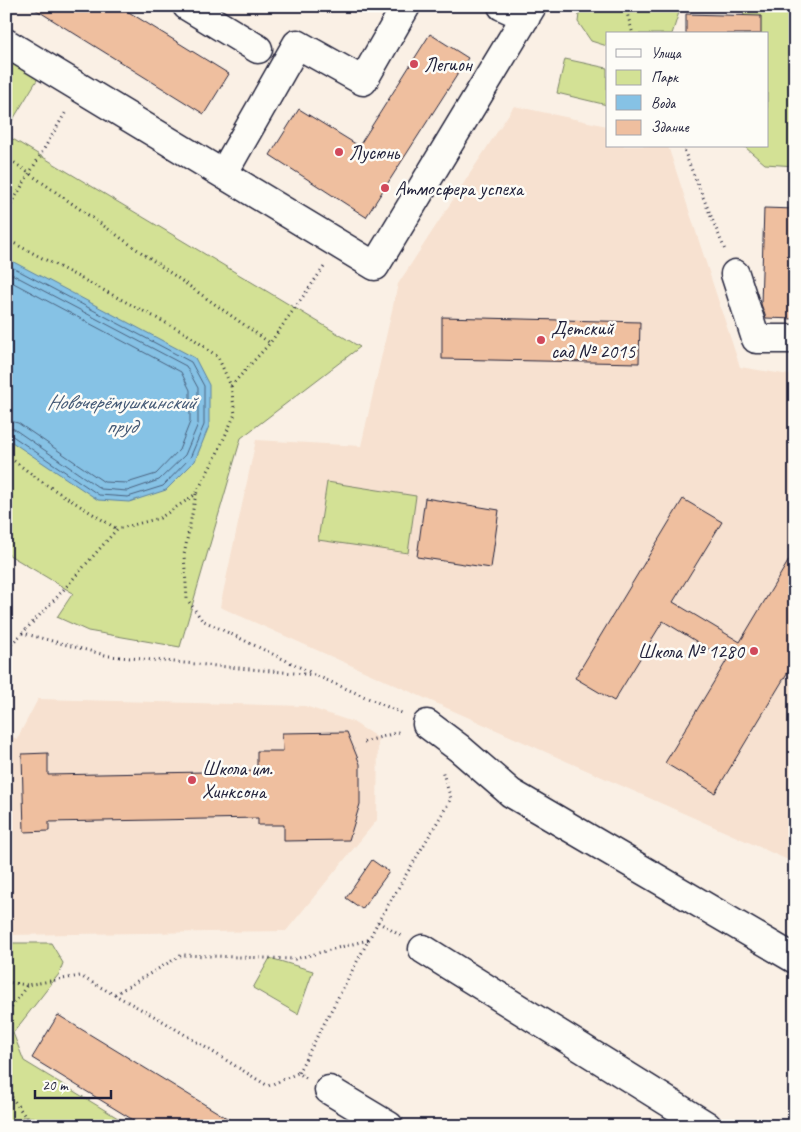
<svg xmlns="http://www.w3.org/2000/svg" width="801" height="1132" font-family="Caveat,sans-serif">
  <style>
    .built { fill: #f7e1d0 }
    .green { fill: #d3e195; stroke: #7a8268 }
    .water { fill: #86c2e5; stroke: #5e82a1 }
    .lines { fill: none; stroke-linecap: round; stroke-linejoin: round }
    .shore { stroke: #4a627f; stroke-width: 1 }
    .building { fill: #efbf9f; stroke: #22223b }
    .minor-casing { stroke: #22223b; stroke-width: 31 }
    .path { stroke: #22223b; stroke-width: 3; stroke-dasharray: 1 4; stroke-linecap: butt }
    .minor { stroke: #fdfcf7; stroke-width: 28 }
    .poi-dot { fill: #d1495b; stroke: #fdfcf7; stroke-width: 2 }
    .labels { text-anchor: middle; stroke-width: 5; stroke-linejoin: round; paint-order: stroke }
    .poi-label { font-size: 20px; fill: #22223b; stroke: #fdfcf7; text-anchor: start }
    .water-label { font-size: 21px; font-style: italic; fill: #455a76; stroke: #fdfcf7 }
  </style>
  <rect width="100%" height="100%" fill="#faf0e5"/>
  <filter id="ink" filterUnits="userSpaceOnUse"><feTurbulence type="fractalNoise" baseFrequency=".02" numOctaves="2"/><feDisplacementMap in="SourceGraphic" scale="10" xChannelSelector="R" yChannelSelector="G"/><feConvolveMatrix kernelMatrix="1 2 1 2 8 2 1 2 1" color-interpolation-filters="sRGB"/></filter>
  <g filter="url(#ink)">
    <path class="built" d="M 514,106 L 607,126 L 607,146 L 668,146 L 740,367 L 795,376 L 795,863 L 220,607 L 256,440 L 361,446 L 398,284 Z
      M 38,699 L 305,706 L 353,722 L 378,738 L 377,820 L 286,931 L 6,935 L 6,734 L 17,739 Z"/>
    <path class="green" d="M 580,6 L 681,6 L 672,34 L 607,34 L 607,46 L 591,41 L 578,22 Z
      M 724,6 L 795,6 L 795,166 L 765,164 L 746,148 L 745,146 L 767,146 L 767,34 L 743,34 L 744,7 Z
      M 6,56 L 40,75 L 9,126 L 6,125 Z
      M 565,59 L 607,68 L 607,105 L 557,93 Z
      M 6,135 L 360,347 L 241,438 L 180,647 L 88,631 L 57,617 L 73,593 L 6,553 Z
      M 327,482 L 416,496 L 408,553 L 318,540 Z
      M 6,943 L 51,943 L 63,963 L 59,974 L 13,1033 L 24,1061 L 131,1126 L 46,1126 L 34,1117 L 22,1117 L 20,1126 L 6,1126 Z
      M 270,958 L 313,971 L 298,1014 L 253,988 Z"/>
    <path class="water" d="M 6,258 L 195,358 L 209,385 L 209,426 L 195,461 L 166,490 L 129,502 L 98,500 L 6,438 Z"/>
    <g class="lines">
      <path class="shore" d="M 6,264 L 191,362 L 204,386 L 204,425 L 190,458 L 163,486 L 128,497 L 99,495 L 11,435 L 6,434
        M 6,271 L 186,366 L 198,388 L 198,424 L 185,455 L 159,480 L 127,491 L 101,489 L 14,429 L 6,427
        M 6,279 L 181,372 L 190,390 L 190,422 L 179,450 L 156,474 L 127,483 L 104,482 L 18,423 L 6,420"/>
    </g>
    <path class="building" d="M 30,6 L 119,6 L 229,74 L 204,114 Z
      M 686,14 L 761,16 L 761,34 L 686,34 Z
      M 430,34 L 468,58 L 366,217 L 270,155 L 299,109 L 359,146 Z
      M 764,208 L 795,209 L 795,319 L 766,318 L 761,304 Z
      M 442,317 L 640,322 L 639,363 L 442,359 Z
      M 425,498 L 499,510 L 491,568 L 417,557 Z
      M 683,499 L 722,522 L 673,602 L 740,642 L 795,550 L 795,660 L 715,793 L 665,763 L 727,660 L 663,621 L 614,701 L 575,678 Z
      M 347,732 L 360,764 L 360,804 L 349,840 L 284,841 L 284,825 L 258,825 L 258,818 L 49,822 L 49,831 L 24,832 L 22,754 L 48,753 L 48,775 L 257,771 L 257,751 L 283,751 L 282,733 Z
      M 372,860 L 389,872 L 362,909 L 346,898 Z
      M 58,1015 L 240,1126 L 143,1126 L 32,1058 Z"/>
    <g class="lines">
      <g class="minor-casing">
        <path id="minor" d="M 187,6 L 258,49
          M 502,6 L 526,17
          M 6,43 L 375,266 L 532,6
          M 223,174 L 297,44 L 363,81 L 406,6
          M 735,274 L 756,339 L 795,339
          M 427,724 L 459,748 L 511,793 L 795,959
          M 423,949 L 707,1126
          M 329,1090 L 389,1126"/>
      </g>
      <path class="path" d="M 625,6 L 633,34
        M 683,146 L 688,161 L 725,250
        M 6,157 L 270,343
        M 6,213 L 67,110
        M 6,239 L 187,334 L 218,357 L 231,386 L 235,414 L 216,456 L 196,494 L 160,518 L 117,529 L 58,596 L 6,650
        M 231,386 L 270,343 L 324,267
        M 6,455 L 45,484 L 117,529
        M 196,494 L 184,555 L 187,599 L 202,620 L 312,673
        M 22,633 L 109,656 L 315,675 L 404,714
        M 364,742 L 402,731
        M 378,922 L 401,936
        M 6,982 L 27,985
        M 115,994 L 182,955 L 295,959 L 368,940
        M 6,1016 L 27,985 L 80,976 L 161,1020 L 268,1086 L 298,1073
        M 306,1078 L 298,1073 L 378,922 L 451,799 L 442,770
        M 6,1089 L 32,1126"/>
      <use href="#minor" class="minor"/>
    </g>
  </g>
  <g class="poi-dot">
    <circle cx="414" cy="64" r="5"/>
    <circle cx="339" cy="152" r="5"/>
    <circle cx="385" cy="188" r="5"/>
    <circle cx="541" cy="340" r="5"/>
    <circle cx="754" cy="651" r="5"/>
    <circle cx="192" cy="780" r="5"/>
  </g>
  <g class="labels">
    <g class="poi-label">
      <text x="424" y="71">Легион</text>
      <text x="349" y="159">Лусюнь</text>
      <text x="395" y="195">Атмосфера успеха</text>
      <text x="551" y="335">Детский<tspan x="551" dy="23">сад № 2015</tspan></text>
      <text x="744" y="658" text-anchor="end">Школа № 1280</text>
      <text x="202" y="775">Школа им.<tspan x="202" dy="23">Хинксона</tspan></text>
    </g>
    <g class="water-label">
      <text x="121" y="409">Новочерёмушкинский<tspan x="121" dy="24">пруд</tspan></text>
    </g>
  </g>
  <rect width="801" height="1132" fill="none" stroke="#fdfcf7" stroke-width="25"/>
  <rect x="12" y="12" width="776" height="1107" fill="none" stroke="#22223b" stroke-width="2" filter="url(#ink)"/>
  <rect x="606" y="32" width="162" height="115" fill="#fdfcf7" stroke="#a5a5ac"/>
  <rect x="616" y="49" width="25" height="8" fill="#fdfcf7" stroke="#a5a5ac"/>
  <text x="651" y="58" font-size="15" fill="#22223b">Улица</text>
  <rect x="616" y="70" width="25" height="15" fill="#d3e195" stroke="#a5a5ac"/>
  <text x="651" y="82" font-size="15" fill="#22223b">Парк</text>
  <rect x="616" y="95" width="25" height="15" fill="#86c2e5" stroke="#a5a5ac"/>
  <text x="651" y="108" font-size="15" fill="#22223b">Вода</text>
  <rect x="616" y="120" width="25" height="15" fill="#efbf9f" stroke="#a5a5ac"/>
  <text x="651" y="132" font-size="15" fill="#22223b">Здание</text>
  <path d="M35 1090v8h76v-8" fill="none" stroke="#22223b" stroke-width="2.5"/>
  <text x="42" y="1090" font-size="15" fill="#22223b" stroke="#fdfcf7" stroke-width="4" paint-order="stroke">20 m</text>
</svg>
